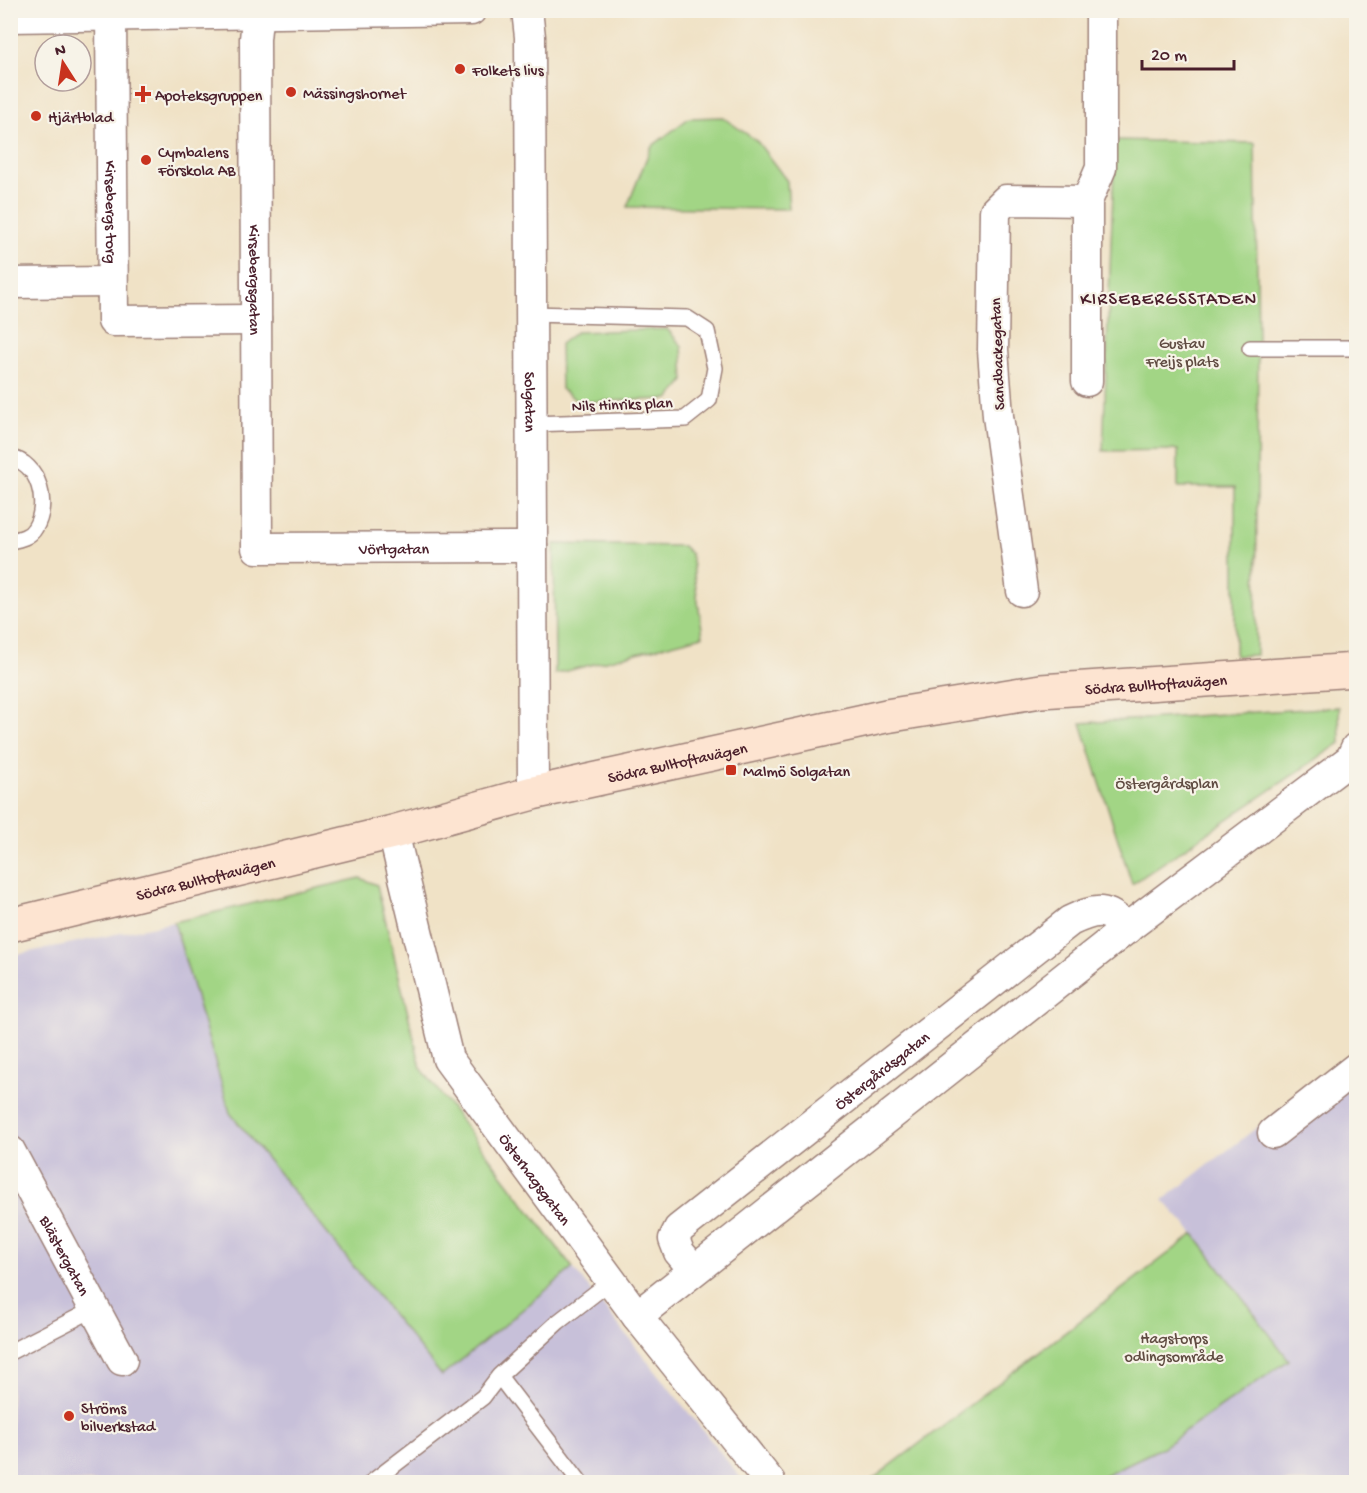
<svg xmlns="http://www.w3.org/2000/svg" width="1367" height="1493" font-family="'Gochi Hand',sans-serif">
  <style>
    .industrial { fill: #c7c0d9 }
    .green { fill: #a2d585; stroke: #767a58; stroke-width: 1.5 }
    .lines { fill: none; stroke-linecap: round; stroke-linejoin: round }
    .lane-casing { stroke: #9d8078; stroke-width: 18 }
    .street-casing { stroke: #9d8078; stroke-width: 33 }
    .secondary-casing { stroke: #9d8078; stroke-width: 36 }
    .lane { stroke: #fff; stroke-width: 15 }
    .street { stroke: #fff; stroke-width: 30 }
    .secondary { stroke: #fde4d1; stroke-width: 33 }
    .poi-dot { fill: #c8321e; stroke: #f7f3e8; stroke-width: 2 }
    .labels { text-anchor: middle; stroke-width: 4.5; stroke-linejoin: round; paint-order: stroke }
    .poi-label { font-size: 16px; fill: #4a1f2b; stroke: #f7f3e8; text-anchor: start }
    .street-label { font-size: 16px; fill: #4a1f2b; stroke: #f7f3e8 }
    .park-label { font-size: 16px; fill: #604c42; stroke: #f7f3e8 }
    .neighbourhood-label { font-size: 18px; letter-spacing: 1.5px; fill: #4a1f2b; stroke: #f7f3e8 }
  </style>
  <rect width="100%" height="100%" fill="#f7f3e8"/>
  <filter id="ink" filterUnits="userSpaceOnUse"><feTurbulence type="fractalNoise" baseFrequency=".0167" numOctaves="2"/><feDisplacementMap in="SourceGraphic" scale="12" xChannelSelector="R" yChannelSelector="G"/><feConvolveMatrix kernelMatrix="1 2 1 2 8 2 1 2 1" color-interpolation-filters="sRGB"/></filter>
  <filter id="wash" filterUnits="userSpaceOnUse"><feTurbulence type="fractalNoise" baseFrequency=".008" numOctaves="4" result="noise"/><feDisplacementMap in="SourceGraphic" scale="24" xChannelSelector="R" yChannelSelector="G"/><feGaussianBlur stdDeviation="1.35" result="paint"/><feColorMatrix in="noise" values="0 0 0 0 0 0 0 0 0 0 0 0 0 0 0 0 0 1.4 0 .05"/><feComposite in="paint" operator="in"/></filter>
  <g filter="url(#wash)">
    <rect width="100%" height="100%" fill="#f0e2c6"/>
    <path class="industrial" d="M 174,922 L 230,1113 L 441,1375 L 573,1268 L 744,1482 L 11,1482 L 10,956 Z
      M 1356,1051 L 1356,1482 L 1090,1482 L 1161,1448 L 1289,1360 L 1194,1234 L 1163,1200 Z"/>
    <path class="green" d="M 722,117 L 757,141 L 787,181 L 789,209 L 627,207 L 651,147 L 689,118 Z
      M 1115,140 L 1255,143 L 1258,338 L 1256,655 L 1235,656 L 1235,487 L 1178,487 L 1178,450 L 1103,451 Z
      M 667,329 L 682,346 L 684,381 L 669,399 L 579,402 L 561,389 L 560,344 L 576,332 Z
      M 554,544 L 683,546 L 691,554 L 703,636 L 555,674 Z
      M 1339,707 L 1340,743 L 1132,884 L 1081,723 Z
      M 360,878 L 377,885 L 421,1068 L 573,1268 L 442,1376 L 230,1113 L 174,922 Z
      M 1194,1234 L 1289,1360 L 1161,1448 L 1090,1482 L 869,1482 Z"/>
  </g>
  <g filter="url(#ink)">
    <g class="lines">
      <g class="lane-casing">
        <path id="lane" d="M 531,314 L 687,318 L 707,331 L 715,368 L 709,400 L 685,419 L 531,424
          M 1250,348 L 1356,348
          M 10,458 C 39,462 50,504 35,528 C 30,537 20,539 10,541
          M 10,1352 L 94,1309
          M 372,1482 L 483,1397 L 499,1376
          M 580,1482 L 499,1376 L 558,1322 L 611,1281"/>
      </g>
      <g class="street-casing">
        <g id="street">
          <path id="s1" d="M 111,10 L 113,321 L 256,320"/>
          <path id="s2" d="M 258,10 L 255,39 L 257,548 L 532,547"/>
          <path id="s3" d="M 527,10 L 530,37 L 533,793"/>
          <path d="M 10,17 L 471,10"/>
          <path d="M 10,283 L 112,282"/>
          <path d="M 1087,381 L 1087,201 L 1101,168 L 1101,10"/>
          <path d="M 1022,591 L 998,416 L 993,350 L 995,211 L 1006,200 L 1087,201"/>
          <path id="s4" d="M 393,832 L 448,1059 L 637,1316 L 770,1482"/>
          <path d="M 1273,1133 L 1356,1068"/>
          <path id="s5" d="M 10,1151 L 122,1360"/>
          <path id="s6" d="M 694,1270 L 679,1252 L 674,1239 L 679,1229 L 1070,921 C 1096,909 1107,906 1127,929"/>
          <path d="M 637,1316 L 1135,922 L 1351,759 L 1356,748"/>
        </g>
      </g>
      <g class="secondary-casing">
        <g id="secondary">
          <path id="s7" d="M 10,925 L 393,832 L 533,793 L 886,716 L 1041,691 L 1356,670"/>
        </g>
      </g>
      <use href="#lane" class="lane"/>
      <use href="#street" class="street"/>
      <use href="#secondary" class="secondary"/>
    </g>
  </g>
  <g class="poi-dot">
    <circle cx="460" cy="69" r="6"/>
    <circle cx="291" cy="92" r="6"/>
    <path d="M140 85h6v6h6v6h-6v6h-6v-6h-6v-6h6z"/>
    <circle cx="36" cy="116" r="6"/>
    <circle cx="146" cy="160" r="6"/>
    <rect x="725" y="764" width="12" height="12" rx="3"/>
    <circle cx="69" cy="1416" r="6"/>
  </g>
  <g class="labels">
    <g class="poi-label">
      <text x="472" y="75">Folkets livs</text>
      <text x="303" y="98">Mässingshornet</text>
      <text x="155" y="100">Apoteksgruppen</text>
      <text x="48" y="122">Hjärtblad</text>
      <text x="158" y="157">Cymbalens<tspan x="158" dy="18">Förskola AB</tspan></text>
      <text x="743" y="776">Malmö Solgatan</text>
      <text x="81" y="1413">Ströms<tspan x="81" dy="18">bilverkstad</tspan></text>
    </g>
    <g class="street-label">
      <text dy="6" stroke="none"><textPath href="#s1" startOffset="202">Kirsebergs torg</textPath></text>
      <text dy="6" stroke="none"><textPath href="#s2" startOffset="270">Kirsebergsgatan</textPath></text>
      <text transform="translate(996 354) rotate(-92)" y="6">Sandbackegatan</text>
      <text dy="6" stroke="none"><textPath href="#s3" startOffset="392">Solgatan</textPath></text>
      <text transform="translate(622 403) rotate(-2)" y="6">Nils Hinriks plan</text>
      <text dy="6" stroke="none"><textPath href="#s2" startOffset="675">Vörtgatan</textPath></text>
      <text dy="6" stroke="none"><textPath href="#s7" startOffset="1173">Södra Bulltoftavägen</textPath></text>
      <text dy="6" stroke="none"><textPath href="#s7" startOffset="687">Södra Bulltoftavägen</textPath></text>
      <text dy="6" stroke="none"><textPath href="#s7" startOffset="201">Södra Bulltoftavägen</textPath></text>
      <text dy="6" stroke="none"><textPath href="#s6" startOffset="306">Östergårdsgatan</textPath></text>
      <text dy="6" stroke="none"><textPath href="#s4" startOffset="382">Österhagsgatan</textPath></text>
      <text dy="6" stroke="none"><textPath href="#s5" startOffset="118">Blästergatan</textPath></text>
    </g>
    <g class="park-label">
      <text x="1182" y="348">Gustav<tspan x="1182" dy="18">Freijs plats</tspan></text>
      <text x="1167" y="788">Östergårdsplan</text>
      <text x="1174" y="1343">Hagstorps<tspan x="1174" dy="18">odlingsområde</tspan></text>
    </g>
    <g class="neighbourhood-label">
      <text x="1169" y="304">KIRSEBERGSSTADEN</text>
    </g>
  </g>
  <rect width="1367" height="1493" fill="none" stroke="#f7f3e8" stroke-width="36"/>
  <g transform="translate(63 63) rotate(348)"><circle r="28" fill="#f7f3e8" stroke="#b29e9c" stroke-width="1.5"/>
  <path d="M0-4.5L10 22L0 15L-10 22Z" fill="#c8321e"/>
  <text y="-9" font-size="16" font-weight="bold" text-anchor="middle" fill="#4a1f2b">N</text>
  </g>
  <path d="M1142 60v9h92v-9" fill="none" stroke="#4a1f2b" stroke-width="3"/>
  <text x="1151" y="60" font-size="18" fill="#4a1f2b" stroke="#f7f3e8" stroke-width="4.5" paint-order="stroke">20 m</text>
</svg>
